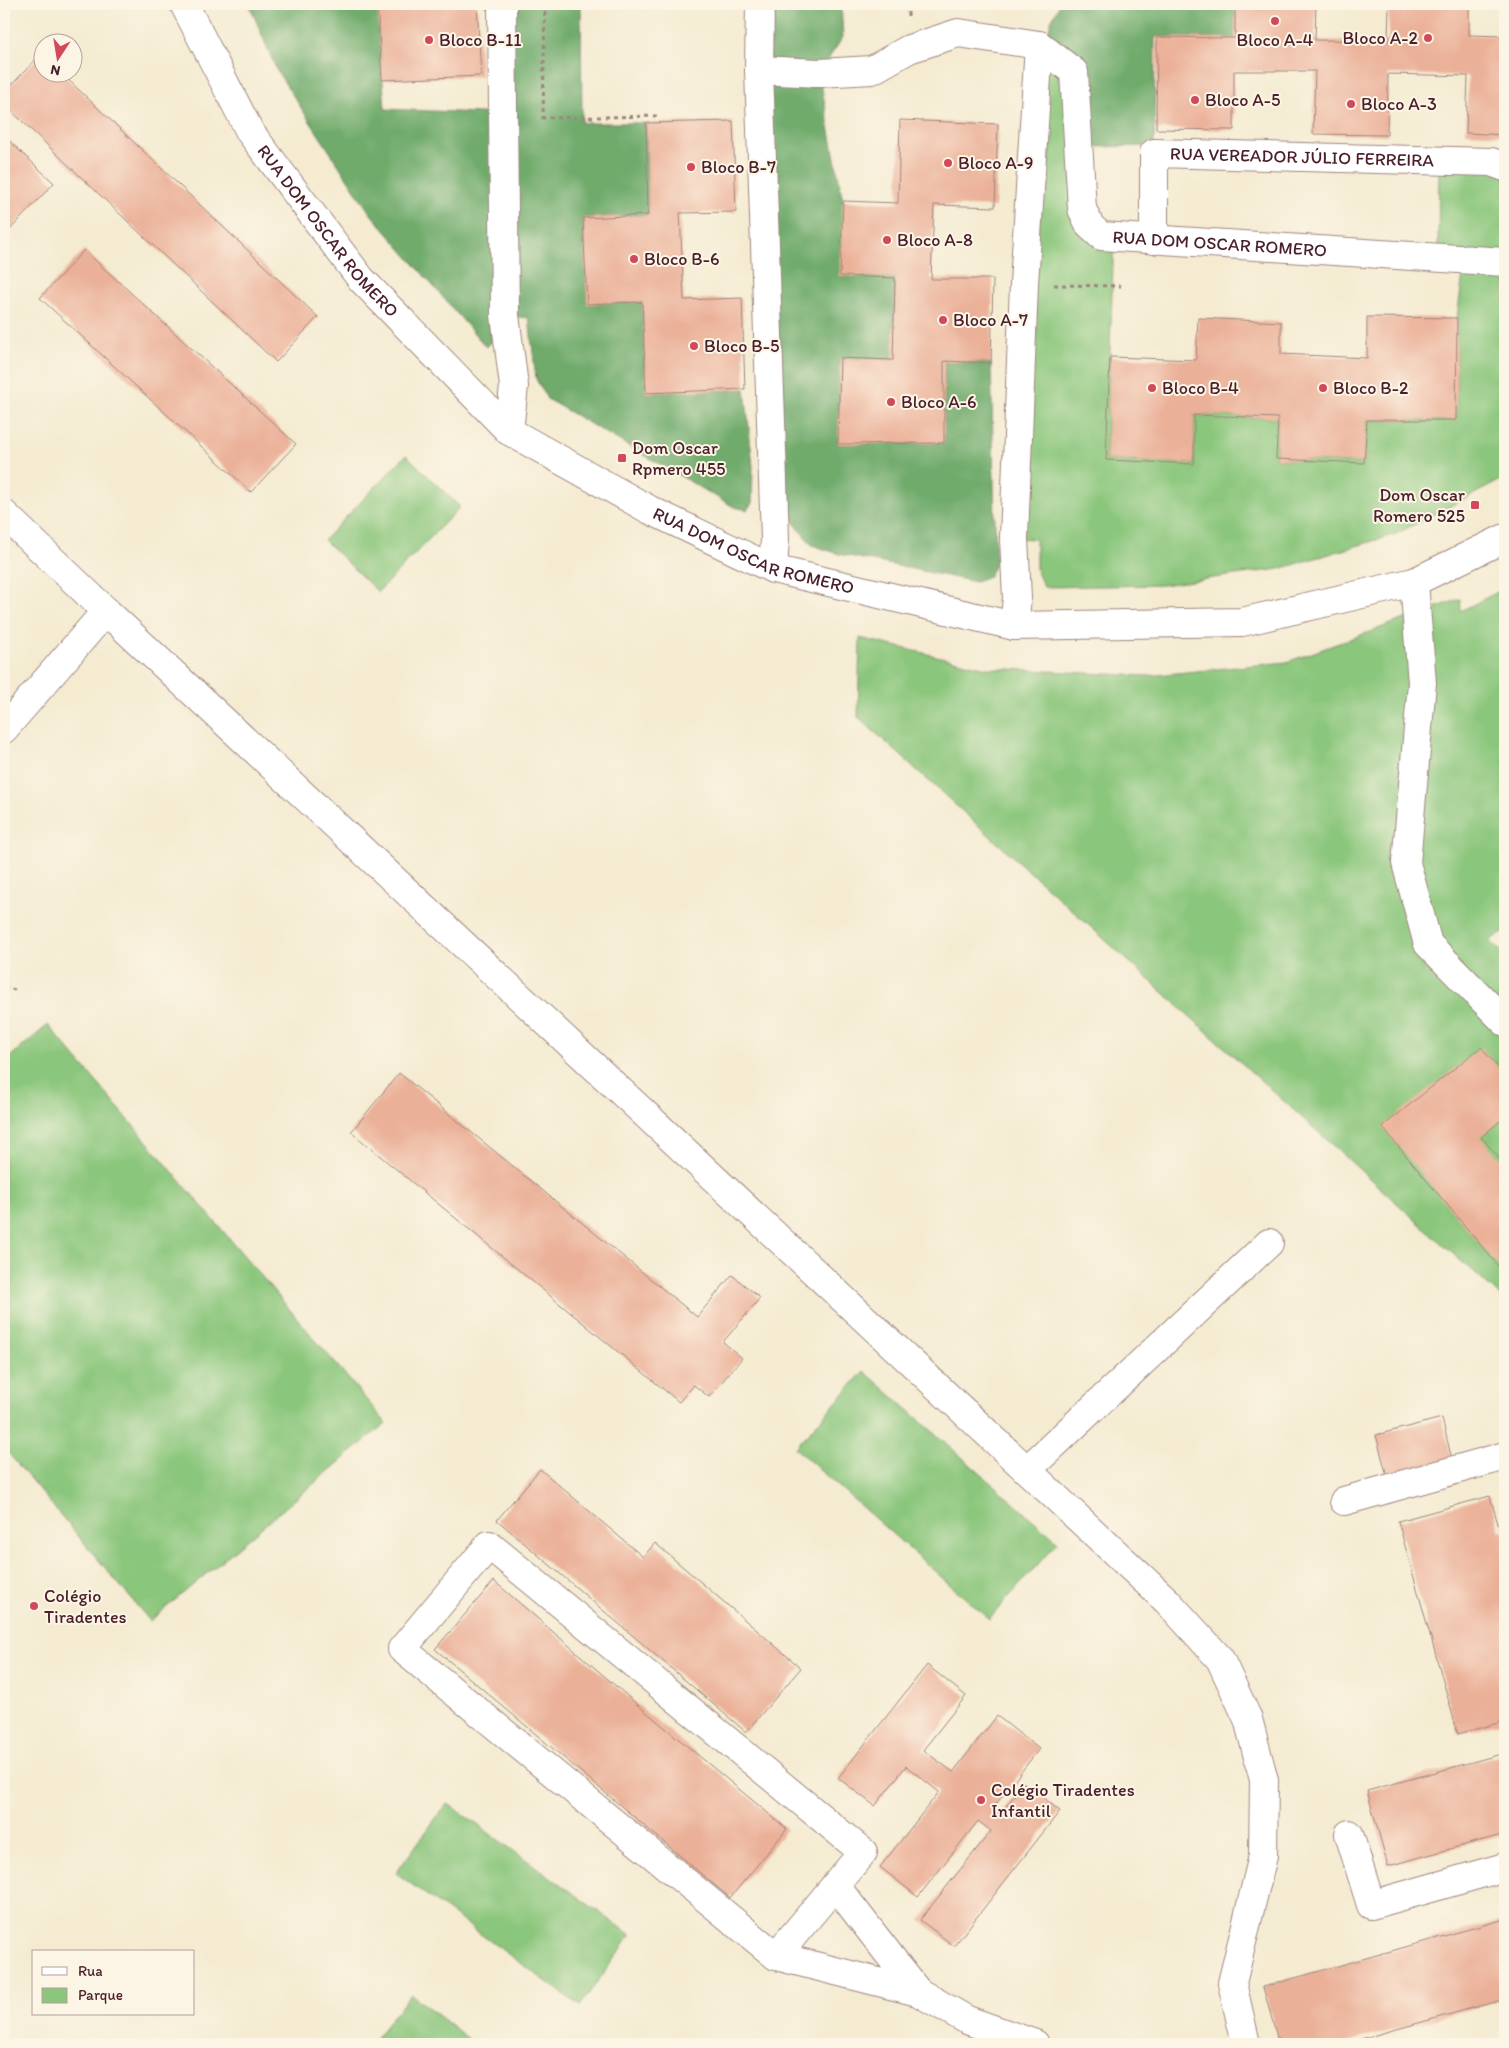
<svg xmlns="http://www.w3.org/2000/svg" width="1509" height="2048" font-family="Itim,sans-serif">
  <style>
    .green { fill: #8ac67c; stroke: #6a7254 }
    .forest { fill: #6fab6c; stroke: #5c654c }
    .building { fill: #ebb098 }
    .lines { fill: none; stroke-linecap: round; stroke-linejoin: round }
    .minor-casing { stroke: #9f857e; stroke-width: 30 }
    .path { stroke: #9f857e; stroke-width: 3; stroke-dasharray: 4 4; stroke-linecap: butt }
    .minor { stroke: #fff; stroke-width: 28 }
    .poi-dot { fill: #d1495b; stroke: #fcf5e5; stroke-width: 2 }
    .labels { text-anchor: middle; stroke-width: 4; stroke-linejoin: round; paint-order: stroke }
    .poi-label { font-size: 18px; fill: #4a1f2b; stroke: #fcf5e5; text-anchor: start }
    .street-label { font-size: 18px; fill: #4a1f2b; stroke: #fcf5e5 }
  </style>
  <rect width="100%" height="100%" fill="#fcf5e5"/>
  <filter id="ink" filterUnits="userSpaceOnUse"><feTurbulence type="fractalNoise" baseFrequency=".02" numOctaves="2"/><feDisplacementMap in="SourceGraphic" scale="10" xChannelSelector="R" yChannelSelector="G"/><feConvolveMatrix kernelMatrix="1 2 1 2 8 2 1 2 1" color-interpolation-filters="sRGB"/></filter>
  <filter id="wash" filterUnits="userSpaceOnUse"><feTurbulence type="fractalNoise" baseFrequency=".0096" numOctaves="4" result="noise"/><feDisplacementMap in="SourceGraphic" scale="20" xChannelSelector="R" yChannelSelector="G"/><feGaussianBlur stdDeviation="1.12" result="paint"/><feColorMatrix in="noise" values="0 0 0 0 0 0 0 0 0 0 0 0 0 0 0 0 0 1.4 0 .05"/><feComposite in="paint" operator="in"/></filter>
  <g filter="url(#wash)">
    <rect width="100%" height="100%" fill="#f4ebd1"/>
    <path class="green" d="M 1039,45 L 1077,70 L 1082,209 L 1114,237 L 1106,460 L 1194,464 L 1194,415 L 1278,418 L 1276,459 L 1364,463 L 1367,420 L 1456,420 L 1457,318 L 1465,260 L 1438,258 L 1439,160 L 1505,167 L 1505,478 L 1396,534 L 1279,569 L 1162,585 L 1044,587 L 1036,570 L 1036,539 L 1014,538 Z
      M 406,455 L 460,507 L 378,592 L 324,540 Z
      M 1505,588 L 1505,932 L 1490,940 L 1505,955 L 1505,1298 L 1502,1298 L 858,717 L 860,638 L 987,668 L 1147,676 L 1287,662 L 1460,599 L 1461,611 Z
      M 48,1025 L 386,1423 L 150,1621 L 4,1448 L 4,1062 Z
      M 864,1371 L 1058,1542 L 989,1619 L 795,1448 Z
      M 447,1803 L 631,1935 L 580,2006 L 396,1873 Z
      M 411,1994 L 475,2044 L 371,2044 Z"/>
    <path class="forest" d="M 249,4 L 377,4 L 385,109 L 503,114 L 502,4 L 581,4 L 582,123 L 646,123 L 648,215 L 583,218 L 587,303 L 642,302 L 646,393 L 745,389 L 753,467 L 752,503 L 747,510 L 734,507 L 547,399 L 536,379 L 529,318 L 489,314 L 492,342 L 486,347 L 370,213 L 277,71 Z
      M 761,4 L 841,4 L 843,37 L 819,73 L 843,201 L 895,278 L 893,360 L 840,358 L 838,444 L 944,443 L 944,361 L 991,363 L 996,563 L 988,577 L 976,582 L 839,554 L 812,545 L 795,524 L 772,468 Z
      M 1060,4 L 1235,4 L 1235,38 L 1155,37 L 1154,146 L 1087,147 L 1077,70 L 1045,44 L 1051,21 Z"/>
    <g id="blocks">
      <path class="building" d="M 377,4 L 477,4 L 481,76 L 382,80 Z
        M 1235,4 L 1316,4 L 1315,40 L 1388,41 L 1389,4 L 1469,4 L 1469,35 L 1505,36 L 1505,135 L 1466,133 L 1468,76 L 1388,74 L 1387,135 L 1313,134 L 1315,71 L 1234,71 L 1234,130 L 1156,129 L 1157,37 L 1235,38 Z
        M 41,54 L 42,72 L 60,72 L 318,317 L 276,362 L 4,104 L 4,93 Z
        M 900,120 L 998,124 L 995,207 L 934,205 L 931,279 L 993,279 L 991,363 L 944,361 L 944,443 L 838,444 L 840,358 L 893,360 L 895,278 L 840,276 L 843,201 L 898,203 Z
        M 733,121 L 736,212 L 680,213 L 684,300 L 742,298 L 745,389 L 646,393 L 642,302 L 587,304 L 583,218 L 648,215 L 646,123 Z
        M 4,136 L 54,183 L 4,236 Z
        M 84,250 L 296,444 L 251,492 L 40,298 Z
        M 1367,317 L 1457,318 L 1456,420 L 1367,420 L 1364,463 L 1276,459 L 1278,418 L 1194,415 L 1194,464 L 1106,460 L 1110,357 L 1196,360 L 1198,318 L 1281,322 L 1281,354 L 1367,358 Z
        M 1481,1047 L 1505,1076 L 1505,1117 L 1481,1137 L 1505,1165 L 1505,1274 L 1382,1127 Z
        M 399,1073 L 697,1317 L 732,1275 L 760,1298 L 723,1342 L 742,1358 L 709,1397 L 694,1385 L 679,1402 L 351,1132 Z
        M 1442,1418 L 1452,1460 L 1387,1476 L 1376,1435 Z
        M 540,1469 L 643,1557 L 655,1543 L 801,1668 L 746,1732 L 497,1520 Z
        M 1490,1496 L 1500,1531 L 1505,1530 L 1505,1721 L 1458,1734 L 1398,1521 Z
        M 494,1581 L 639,1706 L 787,1829 L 730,1898 L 435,1649 Z
        M 927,1665 L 966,1696 L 923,1750 L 953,1772 L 997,1716 L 1039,1749 L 993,1808 L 1000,1814 L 1024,1783 L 1060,1811 L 954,1946 L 920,1920 L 991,1831 L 978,1821 L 918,1897 L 880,1867 L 939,1792 L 906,1766 L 875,1806 L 838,1778 Z
        M 1505,1753 L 1505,1834 L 1388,1866 L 1367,1791 Z
        M 1505,1919 L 1505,1999 L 1343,2044 L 1279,2044 L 1263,1987 Z"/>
    </g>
  </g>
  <g filter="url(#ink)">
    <use href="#blocks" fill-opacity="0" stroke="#9f857e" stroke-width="1"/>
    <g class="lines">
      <g class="minor-casing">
        <g id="minor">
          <path id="s1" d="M 184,4 L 250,132 L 361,279 L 509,431 L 650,510 L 773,569 L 1014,626 L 1242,622 L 1414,582 L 1505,538"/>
          <path d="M 502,4 L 505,315 L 514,386 L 509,431"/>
          <path d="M 760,4 L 759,70 L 775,539 L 773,569"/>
          <path d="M 759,70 L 819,73 L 872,70 L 909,49 L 958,33 L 1039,45"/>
          <path id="s2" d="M 1154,240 L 1154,153 L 1491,162 L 1505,167"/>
          <path d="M 4,514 L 106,611"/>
          <path d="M 1414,582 L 1422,683 L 1406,863 L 1428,944 L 1505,1022"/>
          <path id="s3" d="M 1014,626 L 1017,598 L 1014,538 L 1024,284 L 1039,45 L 1074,72 L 1082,209 L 1090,226 L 1101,236 L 1505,262"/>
          <path d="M 4,729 L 106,611 L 1167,1601 L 1220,1659 L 1248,1719 L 1264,1780 L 1263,1856 L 1232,1983 L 1246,2044"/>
          <path d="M 1027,1470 L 1269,1243"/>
          <path d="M 1344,1501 L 1505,1456"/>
          <path d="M 1349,1834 L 1371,1905 L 1505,1867"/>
          <path d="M 776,1956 L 863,1852 L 489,1545 L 402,1649 L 776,1956 L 918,1992 L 835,1885"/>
          <path d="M 918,1992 L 967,2020 L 1035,2044"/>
        </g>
      </g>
      <path class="path" d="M 545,4 L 543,118 L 659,116
        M 908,4 L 908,16
        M 1054,285 L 1121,286
        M 4,987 L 15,990"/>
      <use href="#minor" class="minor"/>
    </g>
  </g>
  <g class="poi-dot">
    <circle cx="1275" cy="21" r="5"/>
    <circle cx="1428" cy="38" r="5"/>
    <circle cx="429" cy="40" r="5"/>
    <circle cx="1195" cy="100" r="5"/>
    <circle cx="1351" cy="104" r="5"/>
    <circle cx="948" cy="163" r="5"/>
    <circle cx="691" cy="167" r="5"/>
    <circle cx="887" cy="240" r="5"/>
    <circle cx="634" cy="259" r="5"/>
    <circle cx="943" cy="320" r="5"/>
    <circle cx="694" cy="346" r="5"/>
    <circle cx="1152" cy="388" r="5"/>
    <circle cx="1323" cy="388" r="5"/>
    <circle cx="891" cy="402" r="5"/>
    <rect x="617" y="453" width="10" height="10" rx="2.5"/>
    <rect x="1470" y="500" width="10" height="10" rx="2.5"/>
    <circle cx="34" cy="1606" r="5"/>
    <circle cx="981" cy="1800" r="5"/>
  </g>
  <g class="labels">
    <g class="poi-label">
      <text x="1418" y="44" text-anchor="end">Bloco A-2</text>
      <text x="439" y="46">Bloco B-11</text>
      <text x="1275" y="46" text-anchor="middle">Bloco A-4</text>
      <text x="1205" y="106">Bloco A-5</text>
      <text x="1361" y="110">Bloco A-3</text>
      <text x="958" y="169">Bloco A-9</text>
      <text x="701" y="173">Bloco B-7</text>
      <text x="897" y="246">Bloco A-8</text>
      <text x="644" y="265">Bloco B-6</text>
      <text x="953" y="326">Bloco A-7</text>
      <text x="704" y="352">Bloco B-5</text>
      <text x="1162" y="394">Bloco B-4</text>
      <text x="1333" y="394">Bloco B-2</text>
      <text x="901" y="408">Bloco A-6</text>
      <text x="632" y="454">Dom Oscar<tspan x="632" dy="21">Rpmero 455</tspan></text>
      <text x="1465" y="501" text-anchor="end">Dom Oscar<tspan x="1465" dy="21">Romero 525</tspan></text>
      <text x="44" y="1602">Colégio<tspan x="44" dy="21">Tiradentes</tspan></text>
      <text x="991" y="1796">Colégio Tiradentes<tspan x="991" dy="21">Infantil</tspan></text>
    </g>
    <g class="street-label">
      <text dy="6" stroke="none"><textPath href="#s2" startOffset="235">RUA VEREADOR JÚLIO FERREIRA</textPath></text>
      <text dy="6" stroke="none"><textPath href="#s1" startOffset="270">RUA DOM OSCAR ROMERO</textPath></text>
      <text dy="6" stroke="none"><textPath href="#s3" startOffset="916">RUA DOM OSCAR ROMERO</textPath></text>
      <text dy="6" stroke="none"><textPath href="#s1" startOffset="814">RUA DOM OSCAR ROMERO</textPath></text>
    </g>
  </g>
  <rect width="1509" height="2048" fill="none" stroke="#fcf5e5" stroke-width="20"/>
  <rect x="32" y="1950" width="162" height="65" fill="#fcf5e5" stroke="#b59f9b"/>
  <rect x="42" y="1967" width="25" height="8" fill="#ffffff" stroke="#b59f9b"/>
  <text x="78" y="1976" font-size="15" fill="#4a1f2b">Rua</text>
  <rect x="42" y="1988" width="25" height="15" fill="#8ac67c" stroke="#b59f9b"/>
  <text x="78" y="2000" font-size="15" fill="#4a1f2b">Parque</text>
  <g transform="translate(58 58) rotate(192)"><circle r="24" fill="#fcf5e5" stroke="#b59f9b"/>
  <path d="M0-4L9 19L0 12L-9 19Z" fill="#d1495b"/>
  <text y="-8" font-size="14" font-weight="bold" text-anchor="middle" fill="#4a1f2b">N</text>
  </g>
</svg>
